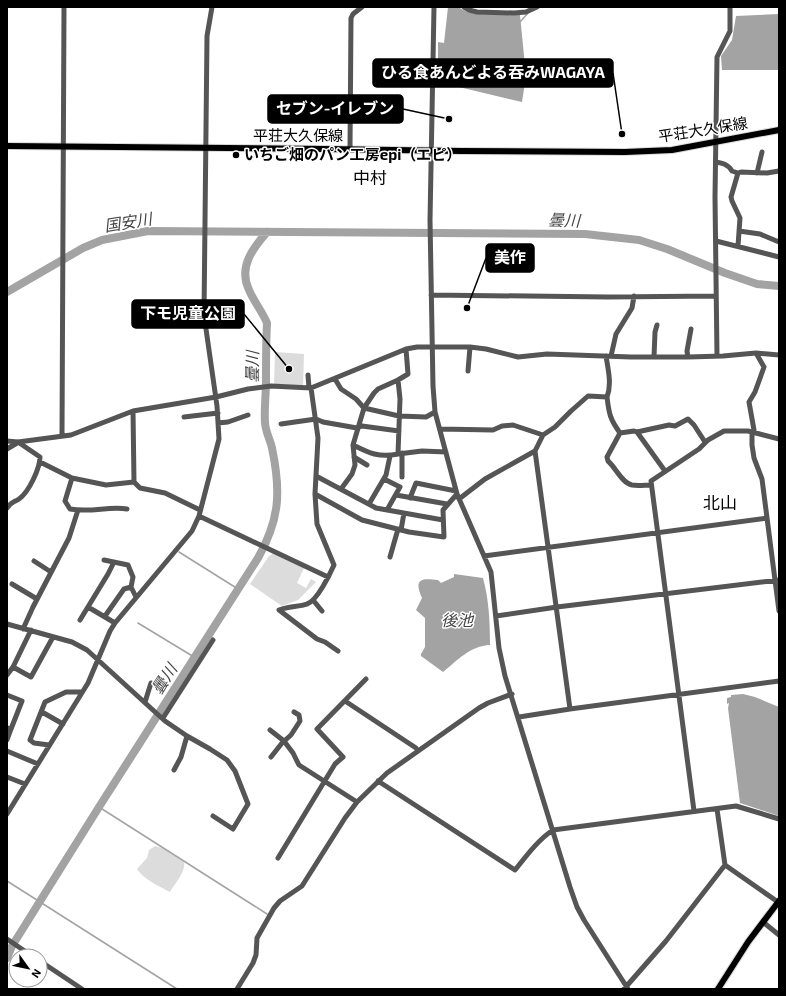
<svg xmlns="http://www.w3.org/2000/svg" width="786" height="996" font-family="'Exo 2','Noto Sans JP',sans-serif">
  <style>
    .green { fill: #dcdcdc }
    .water { fill: #a3a3a3 }
    .lines { fill: none; stroke-linecap: round; stroke-linejoin: round }
    .stream { stroke: #a3a3a3; stroke-width: 1.5 }
    .river { stroke: #a3a3a3; stroke-width: 8 }
    .major-casing { stroke: #dbdbdb; stroke-width: 8 }
    .minor { stroke: #555; stroke-width: 5 }
    .major { stroke: #000; stroke-width: 6 }
    .poi-dot { fill: #000; stroke: #fff; stroke-width: 1.5 }
    .labels { text-anchor: middle; stroke-width: 3; stroke-linejoin: round; paint-order: stroke }
    .street-label { font-size: 15px; fill: #000; stroke: #fff }
    .poi-label { font-size: 15px; font-weight: bold; fill: #000; stroke: #fff; text-anchor: start }
    .water-label { font-size: 16px; font-style: italic; fill: #444; stroke: #fff }
    .quarter-label { font-size: 17px; fill: #000; stroke: #fff }
    .leader { fill: none; stroke: #000; stroke-width: 1.5 }
    .callout-dot { fill: #000; stroke: #fff; stroke-width: 1.5 }
    .callout { fill: #000; stroke: #000; stroke-width: 1.5 }
    .callout-label { font-size: 16px; text-anchor: middle; font-weight: bold; fill: #fff }
  </style>
  <rect width="100%" height="100%" fill="#fff"/>
  <path class="green" d="M 275,352 L 304,354 L 303,387 L 274,385 Z
    M 274,553 L 304,568 L 297,583 L 306,588 L 311,579 L 316,582 L 298,600 L 282,606 L 250,584 L 269,556 Z
    M 155,846 L 162,848 L 184,862 C 186,872 175,883 170,892 C 160,887 142,878 137,869 L 147,858 L 149,850 Z"/>
  <path class="water" d="M 448,7 L 458,7 L 467,12 L 478,14 L 520,15 L 526,76 L 522,102 L 438,82 L 438,42 L 444,43 Z
    M 779,14 L 779,70 L 722,70 L 721,56 L 732,40 L 736,16 Z
    M 454,574 L 483,578 C 489,600 490,622 490,645 C 470,646 458,660 443,672 L 421,656 L 421,654 L 425,647 L 425,618 L 416,610 L 422,598 C 413,578 422,578 438,580 L 441,583 L 454,577 Z
    M 743,694 L 755,697 L 779,707 L 779,816 L 740,803 L 728,708 L 729,703 L 727,704 L 727,698 L 731,697 L 731,695 Z"/>
  <g class="lines">
    <path class="stream" d="M 520,22 L 528,13
      M 179,552 L 238,589
      M 138,623 L 194,657
      M 99,807 L 267,914
      M 7,881 L 177,989"/>
    <path class="river" d="M 7,292 L 83,248 L 102,240 L 148,231 L 585,234 L 639,240 L 667,249 L 725,273 L 757,284 L 779,286
      M 7,958 L 12,946 L 99,807 L 258,558 C 280,519 281,491 272,448 C 270,439 265,431 265,422 C 264,409 266,395 266,382 C 266,362 266,343 267,323 C 262,311 254,302 249,290 C 238,267 253,248 267,232"/>
    <g class="major-casing">
      <path id="major" d="M 7,146 L 326,149 L 461,151 L 625,152 L 672,150 L 779,130
        M 718,989 L 748,942 L 779,901"/>
    </g>
    <path class="minor" d="M 434,7 L 430,220 L 433,386 L 435,412 L 457,494 L 491,572 L 499,648 L 505,676 L 570,887 L 577,907 L 584,920 L 628,989
      M 464,7 L 469,10 L 477,12 L 514,13 L 526,12 L 537,7
      M 350,149 L 351,18 L 353,14 L 362,7
      M 716,162 C 722,163 728,164 732,171 L 738,173 L 741,172 L 767,173 L 779,171
      M 757,173 L 762,152
      M 739,231 L 760,234 L 779,242
      M 716,241 L 779,257
      M 738,246 L 740,218 L 732,201 L 731,197 L 738,173
      M 431,295 L 608,297 L 716,296
      M 756,353 L 764,367 L 755,392 L 749,402 L 754,430 L 752,432 L 752,445 L 754,458 L 762,479 L 779,611
      M 611,356 L 616,334 L 632,308 L 634,296
      M 717,356 L 715,197 L 717,57 L 730,31 L 730,7
      M 654,357 L 655,332 L 657,325
      M 688,357 L 687,351 L 691,329
      M 468,371 L 470,347
      M 308,375 L 309,388
      M 335,379 L 341,389 L 356,399 L 364,408 L 399,416 L 426,417 L 435,412
      M 398,380 L 400,399 L 398,454 L 422,451 L 446,452
      M 311,388 L 318,438 L 315,494 L 317,524 L 334,565 C 330,574 317,601 307,604 C 299,607 288,606 279,610 L 317,639 L 325,642 L 338,651
      M 607,397 C 609,414 610,419 620,433
      M 133,411 L 134,482
      M 184,417 L 218,413
      M 218,423 L 228,422 L 248,415
      M 281,424 L 316,419 L 323,422 L 357,428 L 362,426 L 399,431
      M 440,429 L 493,430 L 502,426 L 513,425 L 543,435
      M 637,432 L 665,471
      M 62,436 L 64,7
      M 7,441 L 18,442 L 71,435 L 133,411 L 216,397 L 248,389 L 271,386 L 311,388 L 406,349 L 417,347 L 470,347 L 486,349 L 518,357 L 547,354 L 631,357 L 688,357 L 723,356 L 756,353 L 779,355
      M 353,445 C 369,453 379,458 398,454
      M 7,449 L 17,443
      M 535,451 L 570,709
      M 354,457 L 367,465
      M 40,462 L 72,478 L 106,485 L 134,482 L 140,488 L 165,493 L 200,510
      M 316,476 L 376,508 L 443,520
      M 402,477 L 402,453
      M 72,478 L 65,501 L 70,509 C 91,513 108,506 127,509
      M 384,479 L 400,487 L 387,510
      M 651,485 C 645,485 638,486 632,485 C 622,483 616,468 608,461 L 607,457 L 620,433 L 634,431 L 637,432 L 669,425 L 675,426 L 688,419 L 694,425 L 705,442
      M 341,489 L 352,474 L 355,465 L 353,445 L 364,408 L 374,393 L 378,389 L 398,380 L 408,374 L 406,349
      M 315,494 L 362,520 L 409,532 L 444,537 L 443,510 L 457,494
      M 396,495 L 447,504
      M 410,498 L 416,483 L 456,491
      M 459,499 L 485,479 L 535,451 L 543,435 L 555,427 L 571,411 L 588,396 L 607,397 C 612,384 608,369 606,356
      M 369,504 L 386,475 L 390,456
      M 7,508 C 12,501 13,503 19,499 C 29,492 40,468 40,457 L 18,442
      M 199,516 L 328,577
      M 401,530 L 404,513
      M 484,556 L 767,518
      M 390,557 L 398,529
      M 104,560 L 128,565 L 133,577 L 131,587 L 136,597
      M 34,561 L 51,572
      M 12,584 L 37,599
      M 313,600 L 322,611
      M 88,607 L 115,623
      M 105,616 L 124,589 L 131,587
      M 496,616 L 557,607 L 779,580
      M 80,620 L 108,574 L 114,562
      M 7,624 L 72,642 L 87,650 L 165,721 L 187,736 L 210,749 L 227,760 L 235,771 L 248,804 L 233,829 L 213,816
      M 23,629 L 33,607 L 69,538 L 78,510
      M 13,667 L 31,677 L 53,637
      M 7,675 L 13,667 L 31,630
      M 7,695 L 22,701 L 11,729
      M 345,701 L 416,748
      M 145,702 L 151,683
      M 42,712 L 63,724
      M 519,717 L 570,709 L 779,681
      M 163,718 L 213,640
      M 7,728 L 11,729 L 7,740
      M 270,730 L 284,741 L 293,753 L 299,765 L 357,802
      M 49,745 L 34,743 L 30,740 L 45,702 L 66,692 L 82,692
      M 7,751 L 38,764
      M 271,757 L 282,743 L 291,735 L 300,721 L 299,715 L 294,712
      M 174,770 L 181,757 L 187,736
      M 7,777 L 25,784
      M 378,781 L 515,870 C 527,855 538,840 553,830 L 736,806 L 779,819
      M 694,811 L 651,481 L 699,449 L 708,440 L 724,431 L 748,431 L 779,439
      M 7,814 L 88,683 L 110,631 L 115,623 L 192,531 L 199,516 L 219,439 L 217,406 L 204,315 L 207,36 L 212,7
      M 278,858 L 335,764 L 343,757 L 317,729 L 366,679
      M 725,865 L 778,902
      M 763,922 L 779,935
      M 7,939 L 32,956
      M 40,961 L 82,989
      M 237,989 L 253,963 L 256,955 L 257,938 L 274,908 L 280,901 L 302,886 L 345,818 L 357,802 L 387,773 L 479,708 L 488,703 L 512,694
      M 624,989 L 666,941 L 725,865 L 717,809"/>
    <use href="#major" class="major"/>
  </g>
  <circle class="poi-dot" cx="236" cy="155" r="4"/>
  <g class="labels">
    <g class="street-label">
      <text transform="translate(703 130) rotate(-9)" y="5">平荘大久保線</text>
      <text x="298" y="141">平荘大久保線</text>
    </g>
    <g class="poi-label">
      <text x="244" y="160">いちご畑のパン工房epi（エピ）</text>
    </g>
    <g class="water-label">
      <text transform="translate(564 220) rotate(2)" y="6">曇川</text>
      <text transform="translate(128 222) rotate(-9)" y="6">国安川</text>
      <text transform="translate(252 367) rotate(-89)" y="6">曇川</text>
      <text x="457" y="626">後池</text>
      <text transform="translate(164 679) rotate(-57)" y="6">曇川</text>
    </g>
    <g class="quarter-label">
      <text x="370" y="184">中村</text>
      <text x="720" y="509">北山</text>
    </g>
  </g>
  <path class="leader" d="M622 134L613 73M449 119L403 109M467 308L486 258M289 369L244 314"/>
  <g class="callout-dot">
    <circle cx="622" cy="134" r="4"/>
    <circle cx="449" cy="119" r="4"/>
    <circle cx="467" cy="308" r="4"/>
    <circle cx="289" cy="369" r="4"/>
  </g>
  <g class="callout">
    <rect x="373" y="59" width="240" height="28" rx="4"/>
    <rect x="268" y="95" width="135" height="28" rx="4"/>
    <rect x="486" y="244" width="48" height="28" rx="4"/>
    <rect x="132" y="300" width="112" height="28" rx="4"/>
  </g>
  <g class="callout-label">
    <text x="493" y="78">ひる食あんどよる吞みWAGAYA</text>
    <text x="335" y="114">セブン-イレブン</text>
    <text x="510" y="263">美作</text>
    <text x="188" y="319">下モ児童公園</text>
  </g>
  <rect width="786" height="996" fill="none" stroke="#000000" stroke-width="16"/>
  <g transform="translate(28 968) rotate(123)"><circle r="19" fill="#ffffff" stroke="#999999"/>
  <path d="M0-3L7 15L0 10L-7 15Z" fill="#000000"/>
  <text y="-6" font-size="11" font-weight="bold" text-anchor="middle" fill="#000000">N</text>
  </g>
</svg>
